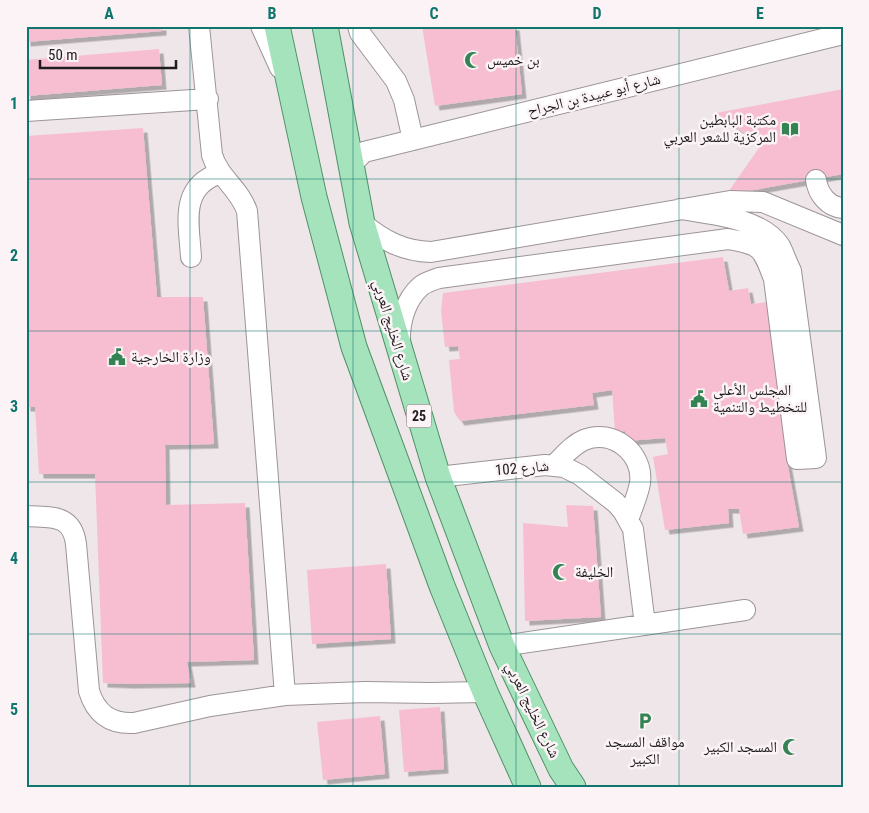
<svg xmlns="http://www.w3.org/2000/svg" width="869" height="813" font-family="'Roboto Condensed','Noto Naskh Arabic',sans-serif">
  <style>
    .building { fill: #f7bed2; filter: url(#shadow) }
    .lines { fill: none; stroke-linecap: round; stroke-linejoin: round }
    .minor-casing { stroke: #9c9497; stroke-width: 22 }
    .major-casing { stroke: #4f9167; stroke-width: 27 }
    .minor { stroke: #fff; stroke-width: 20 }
    .major { stroke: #a5e3bc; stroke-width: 25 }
    .grid { fill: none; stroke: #0f766e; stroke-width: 1; stroke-opacity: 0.55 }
    .labels { text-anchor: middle; stroke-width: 5; stroke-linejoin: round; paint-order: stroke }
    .shield { fill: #fcf3f6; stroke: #615c5e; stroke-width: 1 }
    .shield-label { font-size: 14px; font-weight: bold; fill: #1e1c1d }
    .poi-label { font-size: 15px; fill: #1e1c1d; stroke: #fcf3f6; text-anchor: start }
    .street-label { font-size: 15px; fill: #1e1c1d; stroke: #fcf3f6 }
    .neatline { fill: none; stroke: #0f766e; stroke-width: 2 }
    .grid-label { font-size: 16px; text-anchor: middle; font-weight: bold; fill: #0f766e }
  </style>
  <defs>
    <filter id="shadow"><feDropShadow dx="4.5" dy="4.5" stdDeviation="0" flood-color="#0004"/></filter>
  </defs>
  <rect width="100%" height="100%" fill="#eee6e9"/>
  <path class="building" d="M 26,26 L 162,26 L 162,31 L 26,42 Z
    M 422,26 L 515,26 L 522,94 L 435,106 Z
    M 159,49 L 162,85 L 26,96 L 26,60 Z
    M 843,89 L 843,174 L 726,195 L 761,145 L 716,113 Z
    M 143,128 L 157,297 L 203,297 L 214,444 L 165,445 L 166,505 L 245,503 L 254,660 L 187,662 L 191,683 L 130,684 L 103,683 L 95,474 L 39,474 L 35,407 L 26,407 L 26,306 L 29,306 L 26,276 L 26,136 Z
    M 723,257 L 729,291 L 748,288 L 751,304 L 767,302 L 771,334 L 776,335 L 793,450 L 786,456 L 799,527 L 743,534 L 739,509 L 728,509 L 729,523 L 665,530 L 653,457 L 668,454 L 665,438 L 626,441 L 625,431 L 615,432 L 612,390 L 592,393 L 594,405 L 460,421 L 454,412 L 449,360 L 460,359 L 458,346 L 445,347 L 441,311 L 443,293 Z
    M 566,505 L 593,506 L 601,617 L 525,621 L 523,523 L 568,527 Z
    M 386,564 L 391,639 L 312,644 L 307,570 Z
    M 440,707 L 444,769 L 404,772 L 399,710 Z
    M 380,716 L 385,774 L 323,780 L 317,722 Z"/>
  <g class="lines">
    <g class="minor-casing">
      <path id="minor" d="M 199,26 L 212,155 C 219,178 239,188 247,211 L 285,695
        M 261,26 L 280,68
        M 358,26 L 360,33 L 396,81 L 404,100 L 413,140
        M 26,111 L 208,99
        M 351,165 L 364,152 L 843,34
        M 816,180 C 818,194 828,207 843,208
        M 362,223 C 384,241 403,251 431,252 L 730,201 L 763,202 L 843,235
        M 191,257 C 189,223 179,187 220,173
        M 400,344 C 399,323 405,300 421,286 C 426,282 433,280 439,278 L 728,239 C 762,245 762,247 774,279 L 797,459 L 816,458 L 791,271 C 787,263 784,254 780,246 C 762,218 710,214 680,209
        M 554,465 C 564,456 572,445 584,440 C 612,428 644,453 640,483 C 638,495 632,508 628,520
        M 438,477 L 545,465 L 564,467 L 580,475 L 616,503 L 623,511 L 633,529 L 645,625
        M 26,516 C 50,518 72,513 76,544 L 89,691 C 96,714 111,724 134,723 L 210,706 L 285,695 L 365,692 L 430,693 L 485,692
        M 502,646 L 745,610"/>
    </g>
    <g class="major-casing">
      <path id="major" d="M 277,26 L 314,197 L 354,347 L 442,586 L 485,692 L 528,787
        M 325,26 L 362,223 L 438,477 L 502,646 L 561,769 L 573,787"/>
    </g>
    <use href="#minor" class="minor"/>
    <use href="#major" class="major"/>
  </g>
  <path class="grid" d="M 190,26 L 190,787M 353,26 L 353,787M 516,26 L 516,787M 679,26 L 679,787M 26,179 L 843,179M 26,331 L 843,331M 26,482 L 843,482M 26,634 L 843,634"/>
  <defs>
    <g id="mosque-bare" transform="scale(1.35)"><path d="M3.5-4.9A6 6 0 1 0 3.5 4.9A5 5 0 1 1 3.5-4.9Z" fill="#348353" stroke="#fcf3f6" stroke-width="2.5" paint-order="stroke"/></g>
    <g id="library-bare" transform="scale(1.35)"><path d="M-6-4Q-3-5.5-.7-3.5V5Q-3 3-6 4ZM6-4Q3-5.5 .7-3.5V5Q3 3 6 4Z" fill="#348353" stroke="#fcf3f6" stroke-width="2.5" paint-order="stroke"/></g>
    <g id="civic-bare" transform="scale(1.35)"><path d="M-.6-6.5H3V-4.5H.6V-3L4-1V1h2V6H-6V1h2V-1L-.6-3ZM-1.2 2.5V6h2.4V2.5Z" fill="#348353" stroke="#fcf3f6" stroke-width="2.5" paint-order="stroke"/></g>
    <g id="parking-bare" transform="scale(1.35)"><path d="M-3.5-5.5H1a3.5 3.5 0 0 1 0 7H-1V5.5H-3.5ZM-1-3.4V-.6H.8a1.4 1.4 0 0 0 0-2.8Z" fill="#348353" stroke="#fcf3f6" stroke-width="2.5" paint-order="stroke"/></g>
  </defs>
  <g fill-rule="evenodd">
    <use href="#mosque-bare" x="473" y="60"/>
    <use href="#library-bare" x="790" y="129"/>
    <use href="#civic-bare" x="117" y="357"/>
    <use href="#civic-bare" x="699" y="399"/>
    <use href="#mosque-bare" x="561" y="572"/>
    <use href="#parking-bare" x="645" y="721"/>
    <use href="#mosque-bare" x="791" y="747"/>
  </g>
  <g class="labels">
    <rect class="shield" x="406.5" y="404.5" width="25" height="23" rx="4"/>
    <g class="shield-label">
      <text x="419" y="421">25</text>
    </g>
    <g class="poi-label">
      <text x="487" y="65">بن خميس</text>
      <text x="776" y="125" text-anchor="end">مكتبة البابطين<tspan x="776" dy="17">المركزية للشعر العربي</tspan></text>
      <text x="131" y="362">وزارة الخارجية</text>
      <text x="713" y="395">المجلس الأعلى<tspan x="713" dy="17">للتخطيط والتنمية</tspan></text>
      <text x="575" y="577">الخليفة</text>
      <text x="645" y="747" text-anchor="middle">مواقف المسجد<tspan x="645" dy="17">الكبير</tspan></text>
      <text x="777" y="752" text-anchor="end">المسجد الكبير</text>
    </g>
    <g class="street-label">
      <text transform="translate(594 95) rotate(-14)" y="5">شارع أبو عبيدة بن الجراح</text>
      <text transform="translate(393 330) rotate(73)" y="5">شارع الخليج العربي</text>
      <text transform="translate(522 468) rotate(-5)" y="5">شارع 102</text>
      <text transform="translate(533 710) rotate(64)" y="5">شارع الخليج العربي</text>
    </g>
  </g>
  <rect width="869" height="813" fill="none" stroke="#fcf3f6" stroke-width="55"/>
  <path d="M40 60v8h136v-8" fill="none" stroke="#1e1c1d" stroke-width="2.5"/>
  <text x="48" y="60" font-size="15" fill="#1e1c1d" stroke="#fcf3f6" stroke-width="4" paint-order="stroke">50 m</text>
  <rect x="28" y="28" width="814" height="758" class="neatline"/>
  <g class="grid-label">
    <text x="109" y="19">A</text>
    <text x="272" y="19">B</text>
    <text x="434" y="19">C</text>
    <text x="597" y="19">D</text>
    <text x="760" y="19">E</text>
    <text x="14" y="109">1</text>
    <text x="14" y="261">2</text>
    <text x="14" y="412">3</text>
    <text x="14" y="564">4</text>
    <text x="14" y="715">5</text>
  </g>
</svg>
